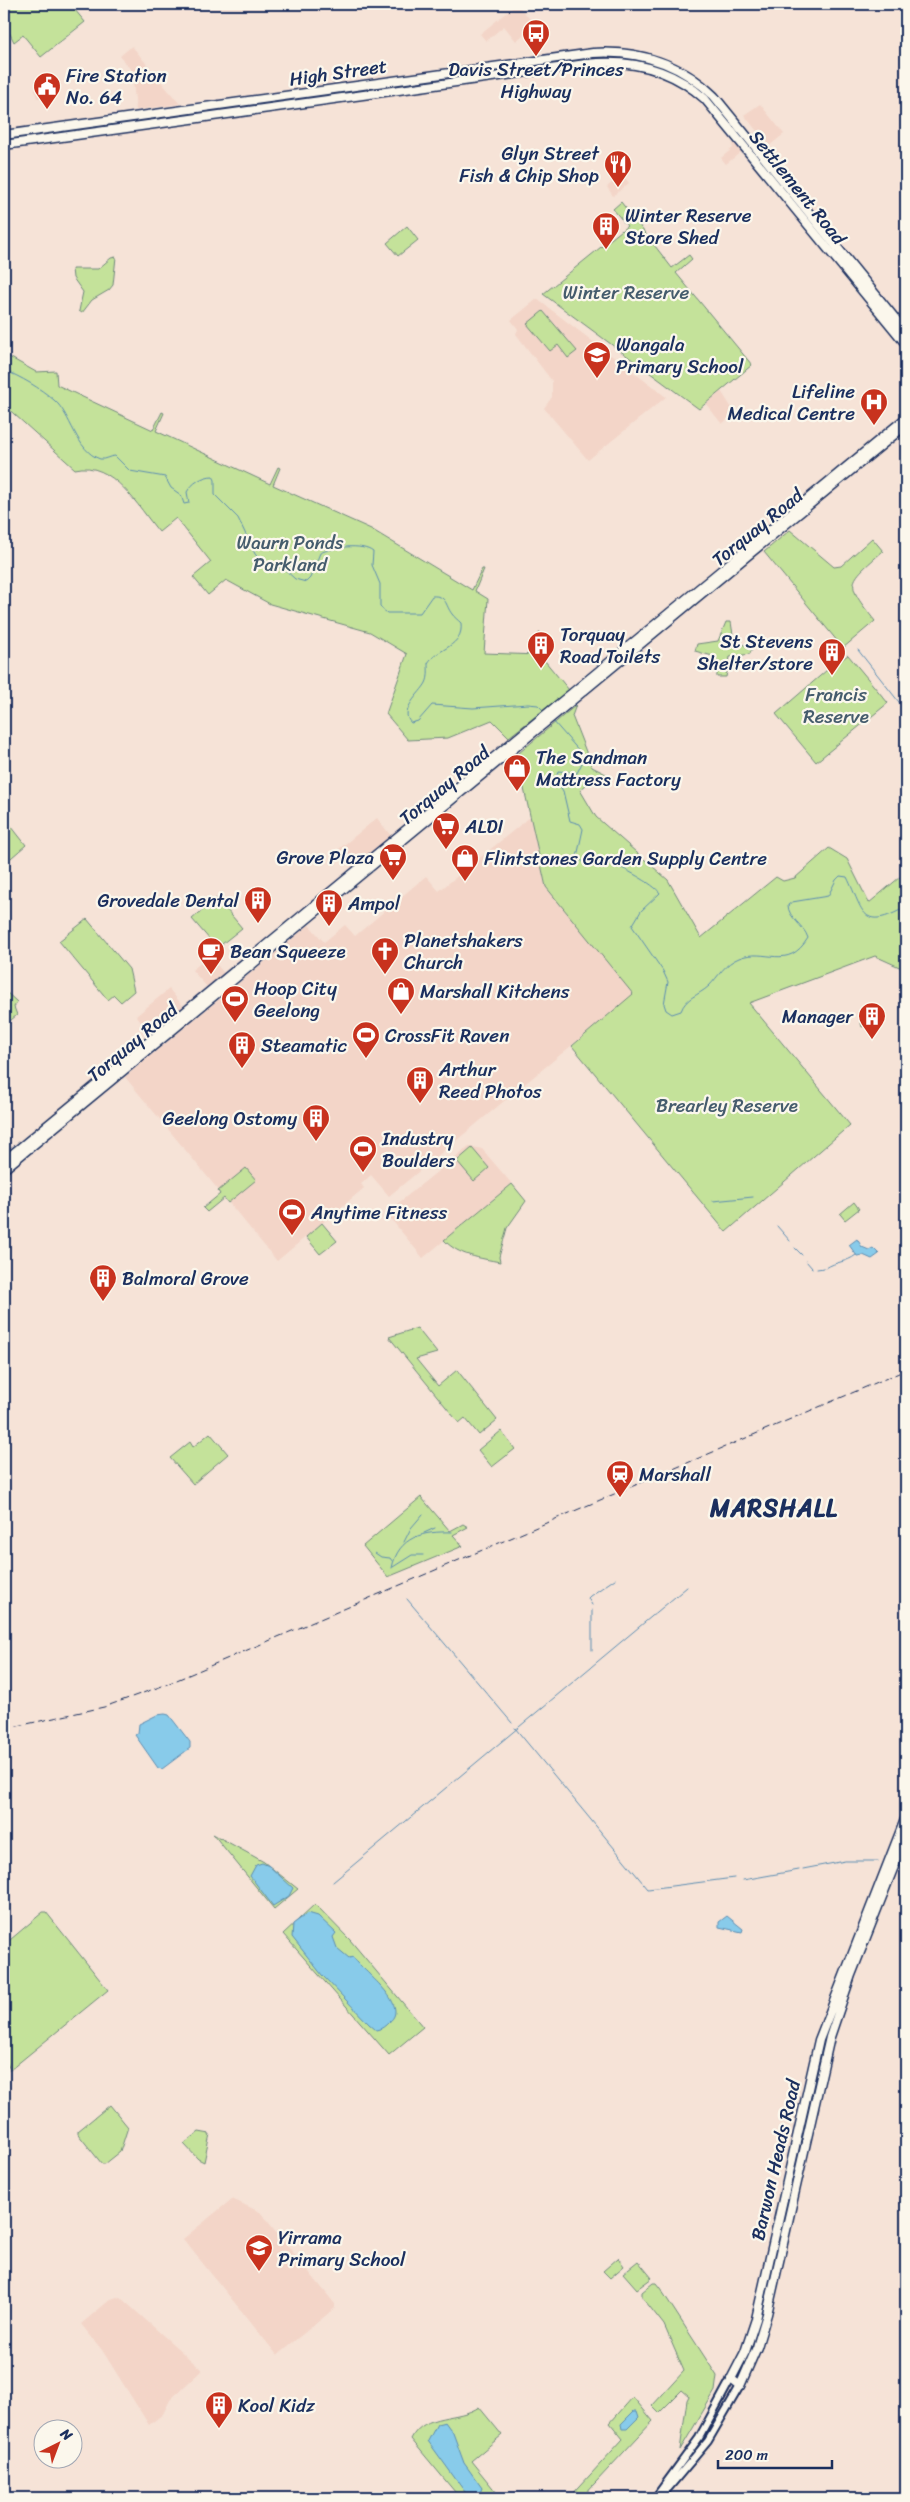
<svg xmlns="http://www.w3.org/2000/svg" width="910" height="2502" font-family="Sriracha,sans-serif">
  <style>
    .built { fill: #f3d5c8 }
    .green { fill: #c4e29a; stroke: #70887c }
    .water { fill: #88cbea; stroke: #5c8db2 }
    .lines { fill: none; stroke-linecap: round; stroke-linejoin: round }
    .stream { stroke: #5c8db2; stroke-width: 1 }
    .secondary-casing { stroke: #1b2f5e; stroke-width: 10 }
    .primary-casing { stroke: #1b2f5e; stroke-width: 11 }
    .trunk-casing { stroke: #1b2f5e; stroke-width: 11 }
    .secondary { stroke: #fbf7ec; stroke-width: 6 }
    .primary { stroke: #fbf7ec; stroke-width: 8 }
    .trunk { stroke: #fbf7ec; stroke-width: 8 }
    .rail { stroke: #1b2f5e; stroke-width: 1; stroke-dasharray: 8 4; stroke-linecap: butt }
    .labels { text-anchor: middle; stroke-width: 4.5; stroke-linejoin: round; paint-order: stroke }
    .poi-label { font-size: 19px; fill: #1b2f5e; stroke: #fbf7ec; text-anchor: start }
    .street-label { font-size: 19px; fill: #1b2f5e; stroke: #fbf7ec }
    .park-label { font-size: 19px; fill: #455c6d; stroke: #fbf7ec }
    .district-label { font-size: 24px; font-weight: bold; letter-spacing: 1px; fill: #1b2f5e; stroke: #fbf7ec }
  </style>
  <rect width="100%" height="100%" fill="#f6e3d7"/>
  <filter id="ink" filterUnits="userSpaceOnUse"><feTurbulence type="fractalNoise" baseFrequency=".02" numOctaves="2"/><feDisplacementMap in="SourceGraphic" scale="10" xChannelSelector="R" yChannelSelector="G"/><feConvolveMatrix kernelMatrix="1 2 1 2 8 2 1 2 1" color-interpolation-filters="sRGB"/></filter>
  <g filter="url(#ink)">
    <path class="built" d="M 517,4 L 535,25 L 516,41 L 504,26 L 486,41 L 480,34 Z
      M 132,46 L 162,83 L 180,104 L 136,110 L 132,71 L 120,56 Z
      M 39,84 L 49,84 L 51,96 L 37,98 L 35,90 Z
      M 760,104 L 784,134 L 769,146 L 744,115 Z
      M 734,143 L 741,152 L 726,164 L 721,158 L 733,148 L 732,145 Z
      M 622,174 L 629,183 L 613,196 L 607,187 Z
      M 537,299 L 666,397 L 588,460 L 544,408 L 552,397 L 552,381 L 516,334 L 518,329 L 511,320 Z
      M 721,391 L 735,413 L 722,424 L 706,404 Z
      M 530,817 L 546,887 L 634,994 L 389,1196 L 371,1175 L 361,1184 L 364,1188 L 277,1261 L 125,1077 L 309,925 L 324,942 L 345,925 L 355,936 L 426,876 L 439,891 Z
      M 377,818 L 391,836 L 352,868 L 339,849 Z
      M 209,956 L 224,973 L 207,987 L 192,970 Z
      M 169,989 L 183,1006 L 150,1033 L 136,1016 Z
      M 469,1146 L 482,1149 L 512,1184 L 423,1258 L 386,1213 Z
      M 232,2199 L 260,2212 L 335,2304 L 335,2308 L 277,2355 L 183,2239 Z
      M 117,2297 L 121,2298 L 202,2370 L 170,2400 L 163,2414 L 149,2425 L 102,2350 L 81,2324 L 111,2299 Z"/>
    <path class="green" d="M 4,4 L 70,4 L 85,22 L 41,57 L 23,35 L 14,42 L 4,22 Z
      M 621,202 L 672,268 L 689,255 L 692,259 L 676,273 L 752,365 L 699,409 L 543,294 L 627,226 L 613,209 Z
      M 407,226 L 418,240 L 398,256 L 387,243 Z
      M 116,257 L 113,285 L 109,290 L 92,300 L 82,313 L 79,311 L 83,292 L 73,278 L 72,269 L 98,269 L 111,258 Z
      M 543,311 L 577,351 L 568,358 L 558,345 L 550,351 L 527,324 Z
      M 4,354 L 36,372 L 56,371 L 57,385 L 153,430 L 162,412 L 164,413 L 156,431 L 270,484 L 278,467 L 280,468 L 273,485 L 371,529 L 472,590 L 482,569 L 484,569 L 475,591 L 488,599 L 484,653 L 538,655 L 539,633 L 541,633 L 540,655 L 569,690 L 509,737 L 492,720 L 448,738 L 408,740 L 386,714 L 407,654 L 370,632 L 270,604 L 226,580 L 208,595 L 193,577 L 211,562 L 176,518 L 159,532 C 138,507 113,460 75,469 L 4,405 Z
      M 790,530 L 834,567 L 841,566 L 872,538 L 883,551 C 847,583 844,582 875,621 L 843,648 L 764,552 Z
      M 726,622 L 731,622 L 734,641 L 752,648 L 750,654 L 730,657 L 726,677 L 717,677 L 716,657 L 695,651 L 697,644 L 718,641 Z
      M 848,655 L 888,703 L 816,762 L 776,714 L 827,670 Z
      M 576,705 L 572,716 L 592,767 L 610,776 L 609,778 L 599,774 L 580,790 L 596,817 L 668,880 L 701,938 L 776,877 L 783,881 L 795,878 L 829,848 L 847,859 L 869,903 L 906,872 L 906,970 L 875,956 L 749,1003 L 850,1125 L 726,1232 L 572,1046 L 633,994 L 546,887 L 519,766 L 513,758 Z
      M 4,817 L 26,845 L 4,864 Z
      M 217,898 L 242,928 L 217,948 L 192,919 Z
      M 87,919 L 129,969 L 134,991 L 121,1002 L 114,995 L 108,1000 L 59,941 Z
      M 4,990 L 17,1002 L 14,1007 L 17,1015 L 4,1026 Z
      M 878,1013 L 881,1021 L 862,1027 L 860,1019 Z
      M 472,1148 L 489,1168 L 474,1181 L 457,1161 Z
      M 246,1168 L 256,1180 L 228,1203 L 224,1198 L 207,1212 L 203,1208 L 220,1194 L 218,1191 Z
      M 512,1184 L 526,1201 L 507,1228 L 499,1257 L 500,1262 C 480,1258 459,1256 444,1240 Z
      M 854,1202 L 859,1209 L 845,1220 L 840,1214 Z
      M 322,1223 L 337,1241 L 320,1254 L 306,1237 Z
      M 417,1328 L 437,1353 L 416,1359 L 438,1386 L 457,1370 L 497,1420 L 479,1435 L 465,1418 L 459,1423 L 389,1337 Z
      M 501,1431 L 515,1449 L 492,1467 L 478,1450 Z
      M 210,1433 L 228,1454 L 193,1484 L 170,1458 L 190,1442 L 193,1447 Z
      M 421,1497 L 450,1531 L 463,1524 L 468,1527 L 453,1535 L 463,1546 L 388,1577 L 363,1546 Z
      M 213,1834 L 264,1862 L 298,1889 L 274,1909 Z
      M 315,1904 L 350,1940 L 423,2027 L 389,2055 L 283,1934 Z
      M 43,1912 L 46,1912 L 108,1990 L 10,2070 L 4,2056 L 4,1945 Z
      M 110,2105 L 128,2127 L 120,2152 L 105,2164 L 102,2164 L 78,2134 L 78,2131 Z
      M 199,2132 L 210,2134 L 204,2162 L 198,2159 L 184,2144 Z
      M 618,2258 L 624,2266 L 610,2278 L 603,2271 Z
      M 638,2261 L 652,2278 L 637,2289 L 623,2273 Z
      M 653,2283 L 656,2283 L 660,2288 L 717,2376 L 715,2391 L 680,2450 L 687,2400 L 689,2396 L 682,2390 L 659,2413 L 652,2406 L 684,2371 L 664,2325 L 642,2297 L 642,2292 Z
      M 633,2397 L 653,2421 L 581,2498 L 569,2498 L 623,2439 L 610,2423 Z
      M 479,2407 L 502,2435 L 471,2461 L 501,2498 L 460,2498 L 411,2439 C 424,2412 459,2421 479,2407 Z"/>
    <path class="water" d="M 857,1239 L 862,1247 L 869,1250 L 873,1248 L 879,1254 L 872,1259 L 863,1255 L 857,1256 L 849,1245 Z
      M 165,1714 L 169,1715 L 190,1742 L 190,1748 L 162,1769 L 158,1768 L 135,1735 L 138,1733 L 139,1724 L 157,1715 Z
      M 262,1863 L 269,1866 L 293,1888 L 289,1896 L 273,1906 L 250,1876 L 256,1865 Z
      M 308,1913 L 318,1916 L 336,1933 L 333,1937 L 337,1948 L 349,1958 L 353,1957 C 362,1971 412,2005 389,2022 C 385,2026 382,2029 376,2030 L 369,2024 L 322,1975 L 292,1937 L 293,1924 Z
      M 727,1916 L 743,1929 L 742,1932 L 719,1927 L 719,1922 Z
      M 634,2411 L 637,2411 L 639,2417 L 627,2429 L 622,2429 L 621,2424 Z
      M 445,2422 L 453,2433 L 464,2463 L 482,2488 L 480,2493 L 470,2496 L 465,2492 L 428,2441 L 437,2424 Z"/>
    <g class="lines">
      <path class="stream" d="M 4,370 C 21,377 40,388 54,400 C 71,414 76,451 100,459 C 105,460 109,456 115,456 L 130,471 L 165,477 L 171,488 L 181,495 L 184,504 L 189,503 L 187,492 C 192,483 203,476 213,476 L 215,480 L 215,495 L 238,518 L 255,554 L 263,563 L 283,568 L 295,579 L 306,582 L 310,578 L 320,553 C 333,547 362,543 373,552 L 372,565 L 380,584 L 380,607 L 387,613 L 420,613 L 432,596 C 447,595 445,605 452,614 C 454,617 458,620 461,623 C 464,647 437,648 428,663 C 428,670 429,677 426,683 C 421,693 398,710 411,723 L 418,721 L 432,705 L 473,708 L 528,704 L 538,705 L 544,711
        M 858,650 L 906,711
        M 553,721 L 581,753 L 582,763 L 577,773 L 558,771 L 556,780 L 563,791 L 570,821 L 580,824 L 583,829 L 577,857 L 586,864 C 594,862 602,860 610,863 C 622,867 654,884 660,893 L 641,911 L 632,926 L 663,971 L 668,982 L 664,1004 L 666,1010 L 672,1014 L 681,1011 C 686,997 698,996 709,986 C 719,976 724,964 739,958 C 766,947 787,972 808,938 C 804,925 788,918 788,905 L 792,902 L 828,896 L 836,880 L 840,876 L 847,877 C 864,912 861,932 906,907
        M 713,1201 L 753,1197
        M 777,1226 L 790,1241
        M 795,1248 L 802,1255
        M 806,1261 L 812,1268
        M 826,1268 C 836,1261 846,1263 856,1255
        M 817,1269 L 824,1268
        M 424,1533 L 435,1528
        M 404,1542 L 411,1528 L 423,1514
        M 375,1553 L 381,1557 L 390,1558 L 393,1562
        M 393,1567 L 412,1555 L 423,1555
        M 392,1568 C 398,1536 424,1531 452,1532
        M 407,1599 L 512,1723
        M 592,1605 L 588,1598 L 590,1596 L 615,1579
        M 592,1610 L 592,1650
        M 515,1728 L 648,1889 L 734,1878
        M 899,1865 L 906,1866
        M 803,1869 L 845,1861 L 878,1861
        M 743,1880 L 799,1870
        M 333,1882 L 687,1587
        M 475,2493 L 479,2498"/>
      <g class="secondary-casing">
        <path id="secondary" d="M 655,2498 L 699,2438 L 731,2379
          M 660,2498 L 708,2441 L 740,2386"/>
      </g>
      <g class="primary-casing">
        <path id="primary" d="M 4,1161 L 906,418
          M 4,1169 L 906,425
          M 906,1817 L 819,2040 L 756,2319 L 745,2352 L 731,2379 L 740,2386 L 757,2347 L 767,2314 L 830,2037 L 851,1975 L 906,1836"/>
      </g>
      <g class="trunk-casing">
        <path id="trunk" d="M 4,135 L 593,53 C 639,50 681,64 714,96 L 906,332
          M 4,145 L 586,64 C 630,59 671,68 705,99 L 906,344"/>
      </g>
      <use href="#secondary" class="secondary"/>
      <use href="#primary" class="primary"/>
      <use href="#trunk" class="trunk"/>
      <path class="rail" d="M 4,1729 L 104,1707 L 165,1685 L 906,1370"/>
    </g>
  </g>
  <defs>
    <g id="bus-pin" transform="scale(1.4375)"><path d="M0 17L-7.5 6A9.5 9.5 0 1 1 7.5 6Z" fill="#c8321e" stroke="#fbf7ec"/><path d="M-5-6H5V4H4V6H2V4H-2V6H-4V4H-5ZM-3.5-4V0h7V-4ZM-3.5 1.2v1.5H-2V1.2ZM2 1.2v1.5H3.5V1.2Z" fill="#fff"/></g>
    <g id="civic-pin" transform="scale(1.4375)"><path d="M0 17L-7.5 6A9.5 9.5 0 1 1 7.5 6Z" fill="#c8321e" stroke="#fbf7ec"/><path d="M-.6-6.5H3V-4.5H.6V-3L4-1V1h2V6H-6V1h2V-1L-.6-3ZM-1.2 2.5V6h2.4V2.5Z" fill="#fff"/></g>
    <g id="restaurant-pin" transform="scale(1.4375)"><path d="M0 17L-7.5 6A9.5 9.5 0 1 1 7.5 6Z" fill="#c8321e" stroke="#fbf7ec"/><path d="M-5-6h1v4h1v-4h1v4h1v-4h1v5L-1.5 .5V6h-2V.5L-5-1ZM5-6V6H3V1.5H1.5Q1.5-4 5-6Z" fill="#fff"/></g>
    <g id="building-pin" transform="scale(1.4375)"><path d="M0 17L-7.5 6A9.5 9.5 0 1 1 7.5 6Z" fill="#c8321e" stroke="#fbf7ec"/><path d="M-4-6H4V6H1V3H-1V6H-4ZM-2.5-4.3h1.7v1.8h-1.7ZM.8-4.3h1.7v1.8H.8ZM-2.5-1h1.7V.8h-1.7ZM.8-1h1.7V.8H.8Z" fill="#fff"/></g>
    <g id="school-pin" transform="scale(1.4375)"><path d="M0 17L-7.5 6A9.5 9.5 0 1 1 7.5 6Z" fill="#c8321e" stroke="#fbf7ec"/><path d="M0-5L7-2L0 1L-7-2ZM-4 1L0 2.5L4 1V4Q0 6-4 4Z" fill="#fff"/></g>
    <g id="hospital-pin" transform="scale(1.4375)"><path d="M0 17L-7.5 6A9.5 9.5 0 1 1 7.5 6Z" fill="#c8321e" stroke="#fbf7ec"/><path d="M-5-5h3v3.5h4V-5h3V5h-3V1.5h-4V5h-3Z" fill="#fff"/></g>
    <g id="shop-pin" transform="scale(1.4375)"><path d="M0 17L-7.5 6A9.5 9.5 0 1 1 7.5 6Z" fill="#c8321e" stroke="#fbf7ec"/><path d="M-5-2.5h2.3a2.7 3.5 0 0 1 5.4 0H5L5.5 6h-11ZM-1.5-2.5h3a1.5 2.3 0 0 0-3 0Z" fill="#fff"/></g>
    <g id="supermarket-pin" transform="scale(1.4375)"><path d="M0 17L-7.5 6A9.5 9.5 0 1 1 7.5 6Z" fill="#c8321e" stroke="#fbf7ec"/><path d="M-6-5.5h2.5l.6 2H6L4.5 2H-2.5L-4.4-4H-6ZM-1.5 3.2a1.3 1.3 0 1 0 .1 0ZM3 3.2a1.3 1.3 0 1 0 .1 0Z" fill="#fff"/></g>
    <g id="cafe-pin" transform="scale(1.4375)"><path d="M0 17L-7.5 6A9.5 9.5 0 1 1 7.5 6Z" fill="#c8321e" stroke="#fbf7ec"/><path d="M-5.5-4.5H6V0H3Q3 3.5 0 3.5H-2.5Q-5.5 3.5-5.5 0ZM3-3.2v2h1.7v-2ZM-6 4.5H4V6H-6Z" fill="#fff"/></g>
    <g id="church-pin" transform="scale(1.4375)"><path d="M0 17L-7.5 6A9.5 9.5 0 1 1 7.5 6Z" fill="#c8321e" stroke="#fbf7ec"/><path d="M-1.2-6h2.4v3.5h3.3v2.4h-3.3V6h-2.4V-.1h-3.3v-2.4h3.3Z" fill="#fff"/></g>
    <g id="stadium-pin" transform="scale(1.4375)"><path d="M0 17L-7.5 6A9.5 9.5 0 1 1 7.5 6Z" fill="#c8321e" stroke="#fbf7ec"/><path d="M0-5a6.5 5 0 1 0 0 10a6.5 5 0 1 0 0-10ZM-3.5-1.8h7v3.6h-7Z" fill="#fff"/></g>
    <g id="station-pin" transform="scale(1.4375)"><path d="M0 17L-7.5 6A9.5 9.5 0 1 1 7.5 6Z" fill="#c8321e" stroke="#fbf7ec"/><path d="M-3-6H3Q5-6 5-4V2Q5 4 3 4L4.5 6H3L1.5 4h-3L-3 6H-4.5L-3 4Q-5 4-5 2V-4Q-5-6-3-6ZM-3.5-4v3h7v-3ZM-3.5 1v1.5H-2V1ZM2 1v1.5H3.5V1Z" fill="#fff"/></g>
  </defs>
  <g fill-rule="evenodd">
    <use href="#bus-pin" x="536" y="33"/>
    <use href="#civic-pin" x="47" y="86"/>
    <use href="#restaurant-pin" x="618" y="164"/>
    <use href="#building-pin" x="606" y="226"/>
    <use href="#school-pin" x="597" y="355"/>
    <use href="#hospital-pin" x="874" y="402"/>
    <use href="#building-pin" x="541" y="645"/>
    <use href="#building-pin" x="832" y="652"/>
    <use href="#shop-pin" x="517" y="768"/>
    <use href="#supermarket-pin" x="446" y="826"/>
    <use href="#supermarket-pin" x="393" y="857"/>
    <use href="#shop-pin" x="465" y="858"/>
    <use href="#building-pin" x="258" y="900"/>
    <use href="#building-pin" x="329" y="903"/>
    <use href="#cafe-pin" x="211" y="951"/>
    <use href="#church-pin" x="385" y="951"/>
    <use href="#shop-pin" x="401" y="991"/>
    <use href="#stadium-pin" x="235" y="999"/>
    <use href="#building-pin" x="872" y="1016"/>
    <use href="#stadium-pin" x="366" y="1035"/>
    <use href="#building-pin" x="242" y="1045"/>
    <use href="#building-pin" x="420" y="1080"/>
    <use href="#building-pin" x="316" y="1118"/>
    <use href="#stadium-pin" x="363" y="1149"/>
    <use href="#stadium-pin" x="292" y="1212"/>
    <use href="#building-pin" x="103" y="1278"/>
    <use href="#station-pin" x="620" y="1474"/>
    <use href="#school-pin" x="259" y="2248"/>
    <use href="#building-pin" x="219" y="2405"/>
  </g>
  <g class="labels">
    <g class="poi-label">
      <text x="536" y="76" text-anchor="middle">Davis Street/Princes<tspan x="536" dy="22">Highway</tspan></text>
      <text x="66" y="82">Fire Station<tspan x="66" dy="22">No. 64</tspan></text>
      <text x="599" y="160" text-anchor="end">Glyn Street<tspan x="599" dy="22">Fish &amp; Chip Shop</tspan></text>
      <text x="625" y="222">Winter Reserve<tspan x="625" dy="22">Store Shed</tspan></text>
      <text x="616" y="351">Wangala<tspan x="616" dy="22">Primary School</tspan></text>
      <text x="855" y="398" text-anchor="end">Lifeline<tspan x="855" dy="22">Medical Centre</tspan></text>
      <text x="560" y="641">Torquay<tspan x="560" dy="22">Road Toilets</tspan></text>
      <text x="813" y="648" text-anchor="end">St Stevens<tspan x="813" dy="22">Shelter/store</tspan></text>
      <text x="536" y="764">The Sandman<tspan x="536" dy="22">Mattress Factory</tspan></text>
      <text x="465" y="833">ALDI</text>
      <text x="374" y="864" text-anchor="end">Grove Plaza</text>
      <text x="484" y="865">Flintstones Garden Supply Centre</text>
      <text x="239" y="907" text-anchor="end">Grovedale Dental</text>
      <text x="348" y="910">Ampol</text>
      <text x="404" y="947">Planetshakers<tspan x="404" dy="22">Church</tspan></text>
      <text x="230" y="958">Bean Squeeze</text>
      <text x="254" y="995">Hoop City<tspan x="254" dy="22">Geelong</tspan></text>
      <text x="420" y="998">Marshall Kitchens</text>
      <text x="853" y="1023" text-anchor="end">Manager</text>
      <text x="385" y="1042">CrossFit Raven</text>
      <text x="261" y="1052">Steamatic</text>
      <text x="439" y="1076">Arthur<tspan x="439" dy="22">Reed Photos</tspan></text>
      <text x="297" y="1125" text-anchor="end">Geelong Ostomy</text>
      <text x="382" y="1145">Industry<tspan x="382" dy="22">Boulders</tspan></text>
      <text x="311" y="1219">Anytime Fitness</text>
      <text x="122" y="1285">Balmoral Grove</text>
      <text x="639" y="1481">Marshall</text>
      <text x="278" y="2244">Yirrama<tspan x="278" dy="22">Primary School</tspan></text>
      <text x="238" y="2412">Kool Kidz</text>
    </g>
    <g class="street-label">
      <text transform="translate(338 72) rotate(-8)" y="7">High Street</text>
      <text transform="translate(798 187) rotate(51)" y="7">Settlement Road</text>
      <text transform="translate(757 527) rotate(-39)" y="7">Torquay Road</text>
      <text transform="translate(444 785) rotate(-40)" y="7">Torquay Road</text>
      <text transform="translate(132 1042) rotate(-40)" y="7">Torquay Road</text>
      <text transform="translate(775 2160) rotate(-77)" y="7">Barwon Heads Road</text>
    </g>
    <g class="park-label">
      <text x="626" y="299">Winter Reserve</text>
      <text x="290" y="549">Waurn Ponds<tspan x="290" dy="22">Parkland</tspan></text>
      <text x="836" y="701">Francis<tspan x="836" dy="22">Reserve</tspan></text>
      <text x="727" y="1112">Brearley Reserve</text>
    </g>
    <g class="district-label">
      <text x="774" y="1516">MARSHALL</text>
    </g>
  </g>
  <rect width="910" height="2502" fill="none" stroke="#fbf7ec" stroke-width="20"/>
  <rect x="10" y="10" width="890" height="2482" fill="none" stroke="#1b2f5e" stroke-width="2" filter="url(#ink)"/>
  <g transform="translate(58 2444) rotate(42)"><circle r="24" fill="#fbf7ec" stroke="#a1a7b3"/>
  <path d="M0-4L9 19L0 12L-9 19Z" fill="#c8321e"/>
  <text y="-8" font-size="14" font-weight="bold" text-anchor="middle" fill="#1b2f5e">N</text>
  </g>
  <path d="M718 2460v8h114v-8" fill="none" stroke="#1b2f5e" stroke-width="2.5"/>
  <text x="725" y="2460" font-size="15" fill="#1b2f5e" stroke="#fbf7ec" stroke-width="4" paint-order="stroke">200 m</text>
</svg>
